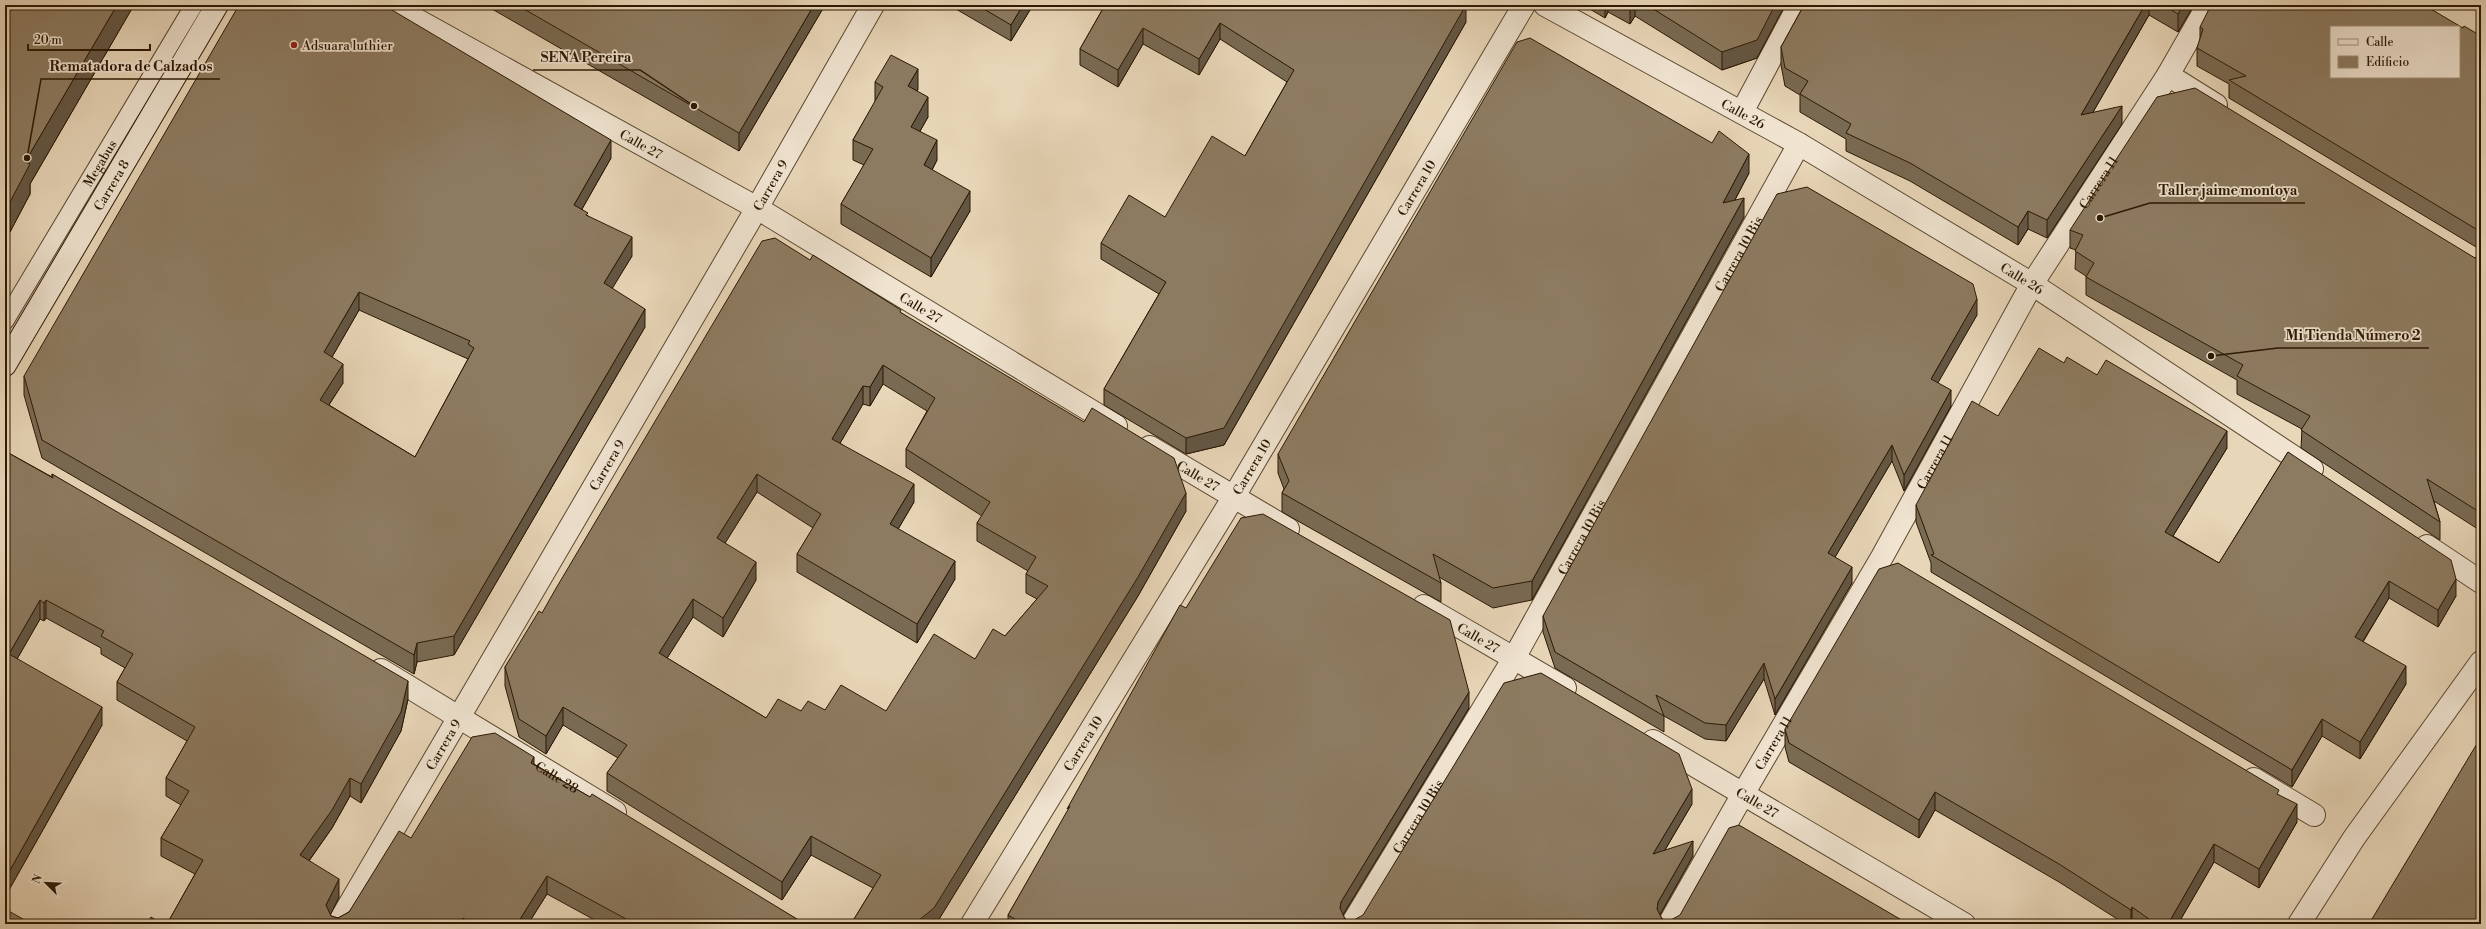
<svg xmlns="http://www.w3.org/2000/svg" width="2486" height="929" font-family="'Libre Bodoni',serif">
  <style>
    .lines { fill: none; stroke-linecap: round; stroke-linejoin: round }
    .service-casing { stroke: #5a4830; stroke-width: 19 }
    .minor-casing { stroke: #5a4830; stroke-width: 24 }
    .tertiary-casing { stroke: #5a4830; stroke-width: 24 }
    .secondary-casing { stroke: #2b1803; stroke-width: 24 }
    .service { stroke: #f0e4d1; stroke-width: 17 }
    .minor { stroke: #f0e4d1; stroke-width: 22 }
    .tertiary { stroke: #f0e4d1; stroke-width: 22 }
    .secondary { stroke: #f0e4d1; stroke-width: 22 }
    .wall { fill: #796a53; stroke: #2b1803; fill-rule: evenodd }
    .shaded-wall { fill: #635644; stroke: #2b1803 }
    .building { fill: #8d7b61; stroke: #2b1803; fill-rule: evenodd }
    .poi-dot { fill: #8f2418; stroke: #f0e4d1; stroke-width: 1.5 }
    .labels { text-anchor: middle; stroke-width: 3.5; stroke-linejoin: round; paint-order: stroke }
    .poi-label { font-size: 13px; fill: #2b1803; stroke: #f0e4d1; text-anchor: start }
    .street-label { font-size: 13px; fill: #2b1803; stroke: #f0e4d1 }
    .leader { fill: none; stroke: #2b1803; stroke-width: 1.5 }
    .callout-dot { fill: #2b1803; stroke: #f0e4d1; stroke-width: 1.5 }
    .callout-label { font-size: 14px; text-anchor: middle; font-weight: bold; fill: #2b1803; stroke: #f0e4d1; stroke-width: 3.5; stroke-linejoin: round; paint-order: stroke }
  </style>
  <rect width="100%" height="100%" fill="#e8d6b8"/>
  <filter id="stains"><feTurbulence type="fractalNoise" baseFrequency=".005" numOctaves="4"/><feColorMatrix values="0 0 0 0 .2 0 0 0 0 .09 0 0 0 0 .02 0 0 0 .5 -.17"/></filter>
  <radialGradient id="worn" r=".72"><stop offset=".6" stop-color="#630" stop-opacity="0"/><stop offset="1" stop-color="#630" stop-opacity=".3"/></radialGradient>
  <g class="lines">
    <g class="service-casing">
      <g id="service">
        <path id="s1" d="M 5,321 L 194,5"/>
      </g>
    </g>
    <g class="minor-casing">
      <g id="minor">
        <path id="s2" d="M 390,5 L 757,208 L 1116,426"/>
        <path id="s3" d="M 1545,5 L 1799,144 L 2032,284 L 2312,469"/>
        <path d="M 2168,75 L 2216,105"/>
        <path d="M 1742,112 L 1799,5"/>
        <path id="s4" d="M 1150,447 L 1288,529"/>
        <path d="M 2427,546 L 2481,582"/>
        <path id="s5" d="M 1424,606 L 1565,688"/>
        <path id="s6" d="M 381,670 L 615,812"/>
        <path id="s7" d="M 1653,741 L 1964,924"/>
        <path d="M 2254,779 L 2314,815"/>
        <path id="s8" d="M 338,924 L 757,208 L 873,5"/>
        <path id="s9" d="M 972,924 L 1233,498 L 1524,5"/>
        <path id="s10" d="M 1352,924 L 1514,658 L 1799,144"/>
        <path id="s11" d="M 1669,924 L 1743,794 L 1882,557 L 2032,284 L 2168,75 L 2208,5"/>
      </g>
    </g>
    <g class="tertiary-casing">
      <path id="tertiary" d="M 2299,924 L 2354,838 L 2481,662"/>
    </g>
    <g class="secondary-casing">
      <g id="secondary">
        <path id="s12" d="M 5,365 L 217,5"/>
      </g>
    </g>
    <use href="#service" class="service"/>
    <use href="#minor" class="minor"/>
    <use href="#tertiary" class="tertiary"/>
    <use href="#secondary" class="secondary"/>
  </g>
  <path class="wall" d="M 5,5 L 134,5 L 30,184 L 30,194 L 10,232 L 5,229 Z
    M 485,5 L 825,5 L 739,151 Z
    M 949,5 L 1033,5 L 1011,41 Z
    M 1105,5 L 1466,22 L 1224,445 L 1186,454 L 1104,405 L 1104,389 L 1159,294 L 1101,259 L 1101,243 L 1165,217 L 1245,156 L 1287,82 L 1220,39 L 1199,75 L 1143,44 L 1118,87 L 1080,65 L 1080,49 Z
    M 1583,5 L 1785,5 L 1757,58 L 1722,70 L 1635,16 L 1630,24 L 1608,12 L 1605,18 Z
    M 1804,5 L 2194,5 L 2178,32 L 2149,15 L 2093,112 L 2122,124 L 2047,238 L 2028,229 L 2018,245 L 1910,181 L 1846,151 L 1846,139 L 1800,112 L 1800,95 L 1785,86 L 1781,65 L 1781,47 Z
    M 2200,27 L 2463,28 L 2481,36 L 2481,250 L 2229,98 L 2229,84 L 2197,66 L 2197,48 L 2200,40 Z
    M 875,82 L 918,89 L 917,91 L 928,117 L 920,131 L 937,160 L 932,170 L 970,211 L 931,277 L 841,224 L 841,204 L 864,165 L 853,160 L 853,140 L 875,102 Z
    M 611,158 L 582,209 L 588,216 L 632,256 L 612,288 L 645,327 L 454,655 L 417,662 L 414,674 L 42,458 L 24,395 L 24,376 ZM 359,310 L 468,359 L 415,457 L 329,405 L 343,383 L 332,357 Z
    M 1749,173 L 1735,200 L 1744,217 L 1532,600 L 1493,608 L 1439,577 L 1441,583 L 1441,602 L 1282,512 L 1282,493 L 1284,489 L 1278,473 L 1278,454 Z
    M 2070,230 L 2481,258 L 2481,531 L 2434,501 L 2440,522 L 2440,540 L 2301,448 L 2302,429 L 2237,394 L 2237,380 L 2086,295 L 2086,276 L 2075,269 L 2076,250 L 2070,248 Z
    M 901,313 L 1186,511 L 1138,596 L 936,924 L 851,924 L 873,888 L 811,855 L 782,900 L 607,791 L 607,773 L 618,758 L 563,725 L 546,754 L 519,737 L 505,686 L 505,667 L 542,613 ZM 883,384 L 927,411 L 906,449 L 906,467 L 982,516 L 977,523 L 977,541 L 1028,571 L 1026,574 L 1026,593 L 1037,599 L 1005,636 L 975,659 L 886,711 L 825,710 L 801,711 L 766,718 L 667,658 L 693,617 L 723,637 L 756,580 L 725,543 L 757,492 L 813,528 L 797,554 L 797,572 L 917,643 L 955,579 L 898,529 L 914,502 L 840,443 L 863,404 L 870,406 Z
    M 1977,315 L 1937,383 L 1951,406 L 1904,491 L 1892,461 L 1835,557 L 1852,583 L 1775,715 L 1764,679 L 1726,741 L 1705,739 L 1664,716 L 1664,732 L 1555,668 L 1543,632 L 1543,616 Z
    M 2064,363 L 2097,375 L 2227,448 L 2173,536 L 2219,563 L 2288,452 L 2456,596 L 2438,627 L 2389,598 L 2363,642 L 2406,684 L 2360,759 L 2322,736 L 2292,787 L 1931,572 L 1931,563 L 1916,522 L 1916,505 L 1998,416 Z
    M 5,451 L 52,477 L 52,474 L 408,699 L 401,731 L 361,803 L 350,796 L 332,828 L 309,861 L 339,897 L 330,914 L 331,916 L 338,918 L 349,912 L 411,838 L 534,764 L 805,924 L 602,924 L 547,894 L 528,924 L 167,924 L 195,874 L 161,856 L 161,838 L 181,805 L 166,796 L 166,778 L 187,741 L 117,700 L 117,682 L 125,668 L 101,654 L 101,648 L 46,618 L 44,621 L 40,619 L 17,659 L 102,725 L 5,897 Z
    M 1186,608 L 1469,708 L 1343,915 L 1345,919 L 1352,921 L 1692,804 L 1665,850 L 1693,856 L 1660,915 L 1662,919 L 1669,921 L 1905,924 L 1008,924 L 1008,915 Z
    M 1785,729 L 2279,795 L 2297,822 L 2259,888 L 2214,862 L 2178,924 L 2125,924 L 2059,882 L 1935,810 L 1919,838 L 1789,762 L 1785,747 Z"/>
  <path class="shaded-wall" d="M 117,5 L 134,5 L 30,184 L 30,194 L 10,232 L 10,202 L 25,162 Z
    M 814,5 L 825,5 L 739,151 L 739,133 Z
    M 1023,5 L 1033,5 L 1011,41 L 1011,25 Z
    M 1466,5 L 1466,22 L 1224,445 L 1186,454 L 1186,438 Z
    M 1605,5 L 1608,5 L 1608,12 L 1605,18 Z
    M 1631,5 L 1635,5 L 1635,16 L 1630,24 L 1630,6 Z
    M 1775,5 L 1785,5 L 1757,58 L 1722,70 L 1722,52 Z
    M 2145,5 L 2149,5 L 2149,15 L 2081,133 L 2081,115 Z
    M 2183,5 L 2194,5 L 2178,32 L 2178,14 Z
    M 1220,23 L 1220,39 L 1199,75 L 1199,59 Z
    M 1143,28 L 1143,44 L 1118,87 L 1118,70 Z
    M 918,69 L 918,89 L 908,106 L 908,86 Z
    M 928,97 L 928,117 L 911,147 L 911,127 Z
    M 2122,106 L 2122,124 L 2047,238 L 2047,220 Z
    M 611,140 L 611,158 L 574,223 L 574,205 Z
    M 937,140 L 937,160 L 924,185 L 924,165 Z
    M 1749,154 L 1749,173 L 1723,222 L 1723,203 Z
    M 970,191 L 970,211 L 931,277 L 931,258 Z
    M 1744,198 L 1744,217 L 1532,600 L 1532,581 Z
    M 2028,211 L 2028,229 L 2018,245 L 2018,227 Z
    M 632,237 L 632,256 L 604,302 L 604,283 Z
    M 359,292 L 359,310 L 324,371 L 324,352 Z
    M 1977,299 L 1977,315 L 1931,395 L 1931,379 Z
    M 645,309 L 645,327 L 454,655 L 454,636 Z
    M 343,364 L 343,383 L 320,418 L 320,400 Z
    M 883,365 L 883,384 L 870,406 L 870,387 Z
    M 863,386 L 863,404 L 832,457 L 832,439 Z
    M 1951,390 L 1951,406 L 1904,491 L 1904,475 Z
    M 2227,431 L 2227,448 L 2165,549 L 2165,532 Z
    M 1892,445 L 1892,461 L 1828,569 L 1828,553 Z
    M 757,474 L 757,492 L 717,556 L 717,538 Z
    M 914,484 L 914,502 L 890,543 L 890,524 Z
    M 1186,493 L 1186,511 L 1138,596 L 936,924 L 914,924 Z
    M 955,561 L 955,579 L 917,643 L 917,624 Z
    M 756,562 L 756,580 L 723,637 L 723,618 Z
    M 1852,567 L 1852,583 L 1775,715 L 1775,699 Z
    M 2456,579 L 2456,596 L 2438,627 L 2438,610 Z
    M 2389,581 L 2389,598 L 2355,654 L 2355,637 Z
    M 693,599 L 693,617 L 659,671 L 659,653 Z
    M 40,600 L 40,619 L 9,673 L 9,654 Z
    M 46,600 L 46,618 L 44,621 L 44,603 Z
    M 417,643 L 417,662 L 414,674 L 414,655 Z
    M 1764,663 L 1764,679 L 1726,741 L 1726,725 Z
    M 2406,666 L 2406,684 L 2360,759 L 2360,742 Z
    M 408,681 L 408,699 L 401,731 L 361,803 L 361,784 Z
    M 1469,692 L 1469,708 L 1341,918 L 1340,908 L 1341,902 Z
    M 102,707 L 102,725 L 5,897 L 5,879 Z
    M 563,707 L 563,725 L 546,754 L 546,736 Z
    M 2322,719 L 2322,736 L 2292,787 L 2292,770 Z
    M 534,757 L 534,775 L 531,763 Z
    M 350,778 L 350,796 L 332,828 L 300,873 L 300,855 Z
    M 1692,789 L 1692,804 L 1653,870 L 1653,854 Z
    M 1935,792 L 1935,810 L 1919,838 L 1919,820 Z
    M 2297,804 L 2297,822 L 2259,888 L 2259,869 Z
    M 811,836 L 811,855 L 782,900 L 782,882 Z
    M 1693,841 L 1693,856 L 1658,918 L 1657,909 L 1658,902 Z
    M 2214,844 L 2214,862 L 2178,924 L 2168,924 Z
    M 547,876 L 547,894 L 528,924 L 517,924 Z
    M 339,879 L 339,897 L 326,924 L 326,905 Z
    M 2132,907 L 2132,924 L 2131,924 L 2131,910 Z
    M 463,918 L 463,924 L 459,924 Z"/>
  <path class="building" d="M 5,5 L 117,5 L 25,162 L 30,164 L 10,202 L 5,199 Z
    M 239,5 L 381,5 L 392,10 L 611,140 L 574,205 L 588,213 L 586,215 L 632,237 L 604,283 L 645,309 L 454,636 L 417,643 L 414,655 L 42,440 L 24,376 ZM 359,292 L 470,341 L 468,344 L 474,348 L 415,457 L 320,400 L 343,364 L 324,352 Z
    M 517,5 L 814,5 L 739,133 Z
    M 977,5 L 1023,5 L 1011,25 Z
    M 1105,5 L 1466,5 L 1224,428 L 1186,438 L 1104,389 L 1166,282 L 1101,243 L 1129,195 L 1165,217 L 1212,136 L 1245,156 L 1294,70 L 1220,23 L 1199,59 L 1143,28 L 1118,70 L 1080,49 Z
    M 1647,5 L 1775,5 L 1757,40 L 1722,52 Z
    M 1804,5 L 2145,5 L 2081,115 L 2122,106 L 2047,220 L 2028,211 L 2018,227 L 1910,163 L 1846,133 L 1851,124 L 1800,94 L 1808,81 L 1785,68 L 1781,47 Z
    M 2163,5 L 2183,5 L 2178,14 Z
    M 2211,5 L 2424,5 L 2463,28 L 2464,26 L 2481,36 L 2481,232 L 2229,80 L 2246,76 L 2197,48 L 2203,29 L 2200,27 ZM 2331,27 L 2459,27 L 2459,77 L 2331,77 Z
    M 1530,38 L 1712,143 L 1719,131 L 1749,154 L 1723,203 L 1744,198 L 1532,581 L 1493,588 L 1433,554 L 1441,583 L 1282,493 L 1289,481 L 1278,454 L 1517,42 Z
    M 891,55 L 918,69 L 908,86 L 928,97 L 911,127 L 937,140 L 924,165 L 970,191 L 931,258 L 841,204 L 873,149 L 853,140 L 883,87 L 875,82 Z
    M 2195,88 L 2475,258 L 2481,258 L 2481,513 L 2427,479 L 2440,522 L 2301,430 L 2310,416 L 2237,376 L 2243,365 L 2086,277 L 2094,263 L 2075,251 L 2083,235 L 2070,230 L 2157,97 Z
    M 1807,187 L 1973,284 L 1977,299 L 1931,379 L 1951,390 L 1904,475 L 1892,445 L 1828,553 L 1852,567 L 1775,699 L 1764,663 L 1726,725 L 1705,723 L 1656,695 L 1664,716 L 1555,652 L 1543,616 L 1777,194 Z
    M 775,238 L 810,260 L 813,255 L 901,310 L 900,312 L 1084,422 L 1092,408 L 1174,458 L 1186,493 L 1138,577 L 934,908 L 914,924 L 851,924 L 881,875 L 811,836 L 782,882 L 607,773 L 627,745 L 563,707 L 546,736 L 519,719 L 505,667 L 539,611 L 542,613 L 555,590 L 762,241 ZM 883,365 L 935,398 L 906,449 L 990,502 L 977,523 L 1036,557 L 1026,574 L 1048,586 L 1005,636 L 993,629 L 975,659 L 934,634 L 886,711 L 841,685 L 825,710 L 808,701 L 801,711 L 778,699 L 766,718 L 659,653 L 693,599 L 723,618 L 756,562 L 717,538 L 757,474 L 821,514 L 797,554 L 917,624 L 955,561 L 890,524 L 914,484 L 832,439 L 863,386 L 870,387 Z
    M 2039,348 L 2064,363 L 2067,357 L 2097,375 L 2106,360 L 2227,431 L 2165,532 L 2219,563 L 2288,452 L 2451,560 L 2456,579 L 2438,610 L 2389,581 L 2355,637 L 2406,666 L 2360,742 L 2322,719 L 2292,770 L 1931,555 L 1934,554 L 1916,505 L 1972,401 L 1998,416 Z
    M 5,451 L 53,478 L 52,474 L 408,681 L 401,712 L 361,784 L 350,778 L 332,810 L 300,855 L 339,879 L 326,905 L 331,916 L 338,918 L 349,912 L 399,831 L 411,838 L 472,737 L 495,733 L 534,757 L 531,763 L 590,797 L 592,794 L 805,924 L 623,924 L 626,919 L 547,876 L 517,924 L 472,924 L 463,918 L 459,924 L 167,924 L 203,860 L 161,838 L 189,791 L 166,778 L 195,727 L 117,682 L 133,654 L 101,636 L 104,631 L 46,600 L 44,603 L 40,600 L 9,654 L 102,707 L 5,879 Z
    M 1263,514 L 1450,620 L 1469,692 L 1341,902 L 1340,908 L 1345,919 L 1352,921 L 1363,915 L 1504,683 L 1541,673 L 1679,754 L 1692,789 L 1653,854 L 1693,841 L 1658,902 L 1657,909 L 1662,919 L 1669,921 L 1680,915 L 1729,828 L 1739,825 L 1905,922 L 1904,924 L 1023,924 L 1008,915 L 1070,806 L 1067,809 L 1180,605 L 1186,608 L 1241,518 Z
    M 1898,563 L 2279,790 L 2277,794 L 2297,804 L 2259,869 L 2214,844 L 2168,924 L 2156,924 L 2132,907 L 2131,910 L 2059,864 L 1935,792 L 1919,820 L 1789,743 L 1785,729 L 1879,569 Z
    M 2481,737 L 2481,924 L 2369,924 Z
    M 5,909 L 32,924 L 5,924 Z
    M 151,917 L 162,924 L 147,924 Z"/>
  <circle class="poi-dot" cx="294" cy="45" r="4"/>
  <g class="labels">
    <g class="poi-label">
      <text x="302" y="50">Adsuara luthier</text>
    </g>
    <g class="street-label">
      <text dy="5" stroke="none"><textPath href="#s3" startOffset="226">Calle 26</textPath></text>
      <text dy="5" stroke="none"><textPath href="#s2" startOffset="287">Calle 27</textPath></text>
      <text dy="5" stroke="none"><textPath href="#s1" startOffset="184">Megabus</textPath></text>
      <text dy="5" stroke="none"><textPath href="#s11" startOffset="857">Carrera 11</textPath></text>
      <text dy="5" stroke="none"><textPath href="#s12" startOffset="209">Carrera 8</textPath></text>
      <text dy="5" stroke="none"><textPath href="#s8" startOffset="856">Carrera 9</textPath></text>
      <text dy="5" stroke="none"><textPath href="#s9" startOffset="860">Carrera 10</textPath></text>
      <text dy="5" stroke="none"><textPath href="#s10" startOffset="774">Carrera 10 Bis</textPath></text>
      <text dy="5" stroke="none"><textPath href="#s3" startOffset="550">Calle 26</textPath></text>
      <text dy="5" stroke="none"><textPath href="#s2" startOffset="611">Calle 27</textPath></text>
      <text dy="5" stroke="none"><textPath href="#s11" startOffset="533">Carrera 11</textPath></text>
      <text dy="5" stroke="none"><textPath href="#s8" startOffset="532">Carrera 9</textPath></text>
      <text dy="5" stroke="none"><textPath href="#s9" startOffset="536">Carrera 10</textPath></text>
      <text dy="5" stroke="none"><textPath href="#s4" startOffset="56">Calle 27</textPath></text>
      <text dy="5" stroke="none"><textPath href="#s10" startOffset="450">Carrera 10 Bis</textPath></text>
      <text dy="5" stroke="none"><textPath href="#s5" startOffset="63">Calle 27</textPath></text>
      <text dy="5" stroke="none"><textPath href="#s9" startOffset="212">Carrera 10</textPath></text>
      <text dy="5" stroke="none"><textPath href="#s11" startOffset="209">Carrera 11</textPath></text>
      <text dy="5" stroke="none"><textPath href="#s8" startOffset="208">Carrera 9</textPath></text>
      <text dy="5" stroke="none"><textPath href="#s6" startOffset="206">Calle 28</textPath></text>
      <text dy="5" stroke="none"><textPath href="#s7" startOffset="121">Calle 27</textPath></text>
      <text dy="5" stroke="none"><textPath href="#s10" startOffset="126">Carrera 10 Bis</textPath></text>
    </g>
  </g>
  <path class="leader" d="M694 106L640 70H533M27 158L41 79H220M2100 218L2150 203H2305M2211 356L2278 348H2429"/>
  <g class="callout-dot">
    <circle cx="694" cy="106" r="4"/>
    <circle cx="27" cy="158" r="4"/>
    <circle cx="2100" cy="218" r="4"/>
    <circle cx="2211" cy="356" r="4"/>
  </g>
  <g class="callout-label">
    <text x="586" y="62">SENA Pereira</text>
    <text x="131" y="71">Rematadora de Calzados</text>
    <text x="2228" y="195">Taller jaime montoya</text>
    <text x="2353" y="340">Mi Tienda Número 2</text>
  </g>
  <rect width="2486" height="929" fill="none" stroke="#e8d6b8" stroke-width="20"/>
  <rect x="6" y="6" width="2474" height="917" fill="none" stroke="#2b1803" stroke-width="2"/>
  <rect x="10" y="10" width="2466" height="909" fill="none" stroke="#2b1803"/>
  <rect x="2330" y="26" width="130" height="52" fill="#f0e4d1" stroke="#a1927f"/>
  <rect x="2338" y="39" width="20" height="6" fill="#f0e4d1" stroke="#a1927f"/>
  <text x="2366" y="46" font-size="12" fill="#2b1803">Calle</text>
  <rect x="2338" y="56" width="20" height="12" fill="#8d7b61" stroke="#a1927f"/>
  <text x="2366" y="66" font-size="12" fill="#2b1803">Edificio</text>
  <g transform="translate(46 883) rotate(294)" stroke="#f0e4d1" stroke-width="3" paint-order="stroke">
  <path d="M0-3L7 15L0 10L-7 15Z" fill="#2b1803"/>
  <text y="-6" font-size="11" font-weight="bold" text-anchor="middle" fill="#2b1803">N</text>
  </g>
  <path d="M28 44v6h122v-6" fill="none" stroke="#2b1803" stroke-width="2"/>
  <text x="34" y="44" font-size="12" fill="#2b1803" stroke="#f0e4d1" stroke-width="3" paint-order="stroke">20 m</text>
  <rect width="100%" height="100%" filter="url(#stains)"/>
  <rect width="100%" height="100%" fill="url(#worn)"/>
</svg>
